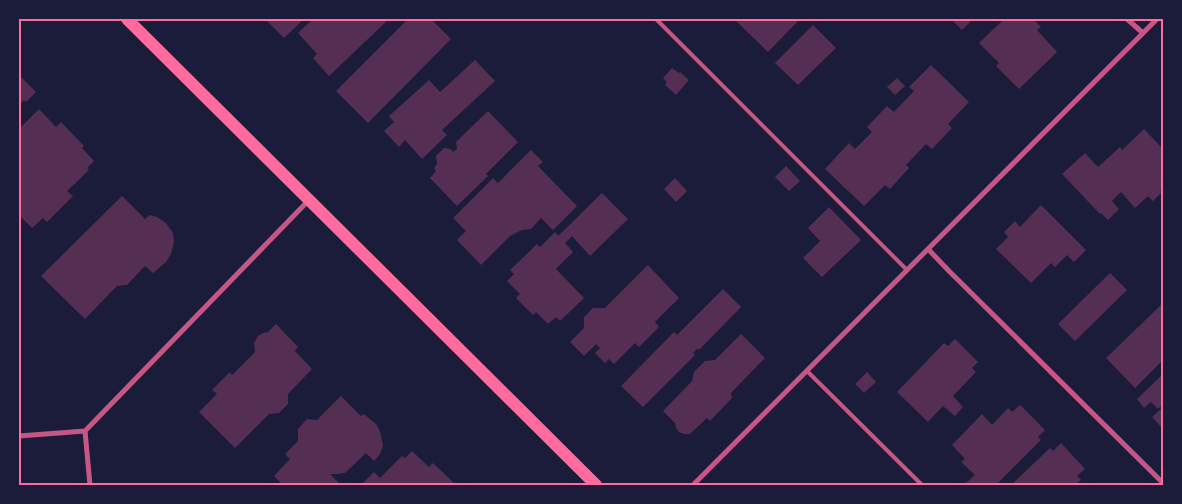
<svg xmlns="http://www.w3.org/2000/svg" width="1182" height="504" font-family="'Times New Roman',serif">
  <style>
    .building { fill: #542f53 }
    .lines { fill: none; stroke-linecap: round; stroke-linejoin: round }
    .service { stroke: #c65784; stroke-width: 4 }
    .minor { stroke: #c65784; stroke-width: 5 }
    .primary { stroke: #ff6b9d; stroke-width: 12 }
    .neatline { fill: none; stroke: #ff6b9d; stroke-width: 2 }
  </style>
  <rect width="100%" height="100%" fill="#1b1b3a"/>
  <path class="building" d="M 265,19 L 304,19 L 284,38 Z
    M 313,19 L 389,19 L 329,76 L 313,58 L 317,54 L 298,33 Z
    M 408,19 L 431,19 L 451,39 L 368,123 L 336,91 Z
    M 734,19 L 800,19 L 768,52 Z
    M 951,19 L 973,19 L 962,30 Z
    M 1004,19 L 1033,19 L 1041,27 L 1037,30 L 1057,52 L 1019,89 L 996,66 L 999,63 L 979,43 Z
    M 813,25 L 836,48 L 798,85 L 775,63 Z
    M 475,60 L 495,81 L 442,130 L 447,135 L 422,159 L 405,140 L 399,147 L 384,131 L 394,122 L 389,116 L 429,80 L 440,92 Z
    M 931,65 L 969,102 L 948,124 L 952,128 L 932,149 L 926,144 L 906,165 L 909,168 L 890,189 L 885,185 L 864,206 L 825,169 L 849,143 L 855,149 L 872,132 L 867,127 L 887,106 L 894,112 L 914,91 L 909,87 Z
    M 672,68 L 679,73 L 680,72 L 689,80 L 676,95 L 665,85 L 667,82 L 663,78 Z
    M 19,75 L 36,92 L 26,102 L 24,100 L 19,105 Z
    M 897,78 L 905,86 L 895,95 L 887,87 Z
    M 39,109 L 56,127 L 61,122 L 84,146 L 82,148 L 94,161 L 87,168 L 89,170 L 67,191 L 73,196 L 47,222 L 43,218 L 32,228 L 19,215 L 19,129 Z
    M 488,111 L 518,142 L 486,174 L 488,176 L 457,206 L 430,178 L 436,171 L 434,168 L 437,164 L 436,156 L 444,148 L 451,149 L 453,152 L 457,149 L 456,142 Z
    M 1144,129 L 1163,149 L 1163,187 L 1160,190 L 1162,192 L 1153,201 L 1148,196 L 1135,208 L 1121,192 L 1112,201 L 1119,209 L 1108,220 L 1101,213 L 1100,214 L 1062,174 L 1085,153 L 1098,167 L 1120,147 L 1122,150 Z
    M 531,150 L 543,162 L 538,166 L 577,206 L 553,230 L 541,218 L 531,229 L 522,230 L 510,236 L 481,265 L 457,240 L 466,231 L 453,218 L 493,178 L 498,183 Z
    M 786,166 L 800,181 L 789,191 L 775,177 Z
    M 675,178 L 687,191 L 676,202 L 664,189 Z
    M 602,193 L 628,219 L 590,256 L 572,236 L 565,243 L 573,252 L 556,269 L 584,298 L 560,321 L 556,317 L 548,324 L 536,312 L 533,315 L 516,298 L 520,294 L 507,281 L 514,274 L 510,270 L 537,244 L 540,247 L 555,232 L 558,236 Z
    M 122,196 L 145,219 L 150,215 L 157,217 L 166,223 L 173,233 L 174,242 L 171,254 L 166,262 L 153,273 L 145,266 L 127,285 L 117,286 L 85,319 L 41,276 Z
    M 1041,205 L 1086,250 L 1074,262 L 1067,255 L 1055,267 L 1051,263 L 1031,283 L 996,249 L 1008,237 L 1004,232 L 1015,221 L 1020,227 Z
    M 829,207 L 861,240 L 822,277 L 803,258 L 820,241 L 808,228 Z
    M 648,265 L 679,298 L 655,322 L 659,327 L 639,347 L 635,343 L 614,364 L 609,359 L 605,363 L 595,353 L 600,348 L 596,344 L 584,356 L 570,342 L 584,328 L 584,317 L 593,308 L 605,308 Z
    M 1110,273 L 1127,290 L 1075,341 L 1058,324 Z
    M 723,289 L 741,307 L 699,350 L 698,348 L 693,353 L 695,355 L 643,407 L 621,386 L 674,332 L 677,335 Z
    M 1163,303 L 1163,360 L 1135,388 L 1106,358 Z
    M 276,324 L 298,347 L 295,351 L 312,369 L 288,394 L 288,404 L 279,413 L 269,414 L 235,448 L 199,412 L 217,394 L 212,390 L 230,372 L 232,375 L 255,352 L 254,343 L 258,336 L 263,333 L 268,332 Z
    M 741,334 L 765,358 L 731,393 L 732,398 L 710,421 L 707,418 L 692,432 L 690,434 L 684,434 L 679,432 L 676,428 L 675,423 L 663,411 L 692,381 L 694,372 L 705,361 L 715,360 Z
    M 955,339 L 978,362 L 972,368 L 976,372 L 953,396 L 963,407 L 955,416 L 943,406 L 928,422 L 897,392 L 944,343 L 948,346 Z
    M 867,372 L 876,382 L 864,393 L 855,384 Z
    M 1163,374 L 1163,404 L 1158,409 L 1151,402 L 1144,408 L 1137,399 Z
    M 341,396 L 361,416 L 364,414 L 376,424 L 379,429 L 381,435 L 383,446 L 380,454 L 374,461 L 366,453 L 345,473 L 338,474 L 330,474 L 341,485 L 283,485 L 274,476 L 290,459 L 285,454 L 298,441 L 298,429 L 307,419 L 317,420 Z
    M 1020,405 L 1045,430 L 1038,437 L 1041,440 L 996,485 L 967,485 L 965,484 L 975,475 L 961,462 L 965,459 L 952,445 L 982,414 L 992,425 L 1008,408 L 1012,412 Z
    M 1163,407 L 1163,429 L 1152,417 Z
    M 1061,443 L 1085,469 L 1077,476 L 1081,480 L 1075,485 L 1011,485 L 1050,448 L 1053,451 Z
    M 412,451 L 429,467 L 433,463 L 456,485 L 361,485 L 374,472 L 380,478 L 402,456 L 405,458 Z"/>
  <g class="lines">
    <path class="service" d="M 656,19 L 907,270
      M 807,371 L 922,485"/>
    <path class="minor" d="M 1127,19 L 1143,33
      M 928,249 L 949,271 L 1163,483
      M 85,431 L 90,485
      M 19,436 L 85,431 L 308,201
      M 693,485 L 1157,19"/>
    <path class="primary" d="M 127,19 L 596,485"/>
  </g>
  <rect width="1182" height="504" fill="none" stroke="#1b1b3a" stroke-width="40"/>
  <rect x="20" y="20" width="1142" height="464" class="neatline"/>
</svg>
